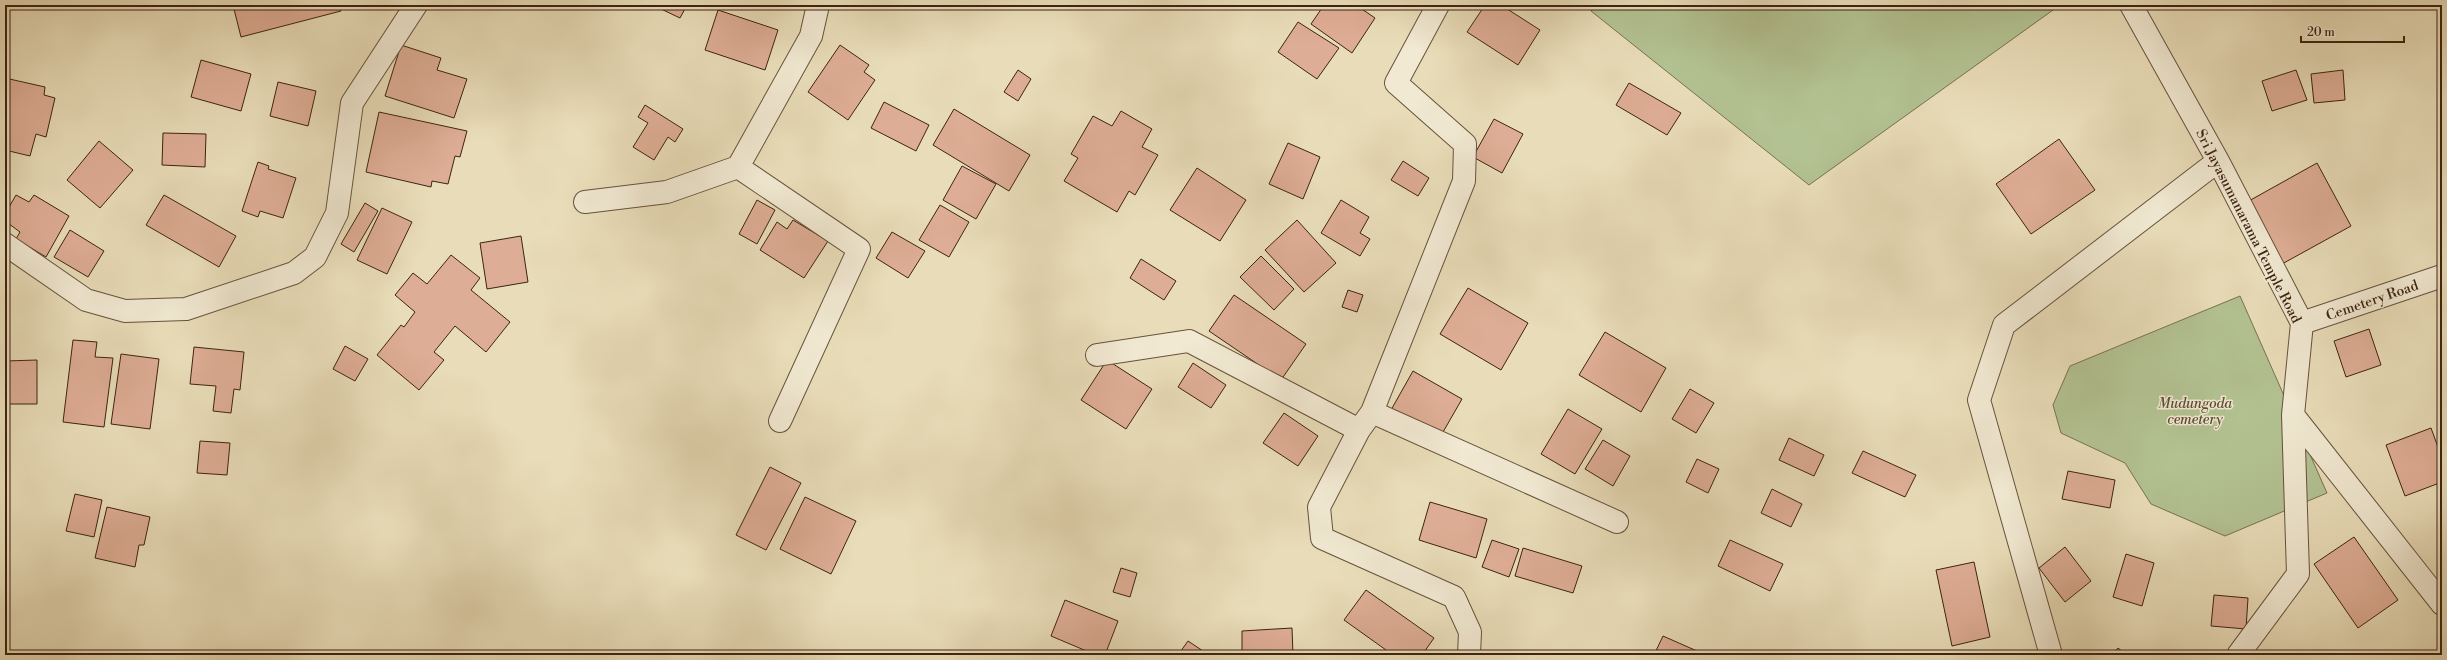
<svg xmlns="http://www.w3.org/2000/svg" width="2447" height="660" font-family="'Libre Bodoni',serif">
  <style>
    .green { fill: #b3c292; stroke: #787252 }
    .building { fill: #dead95; stroke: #3d2312 }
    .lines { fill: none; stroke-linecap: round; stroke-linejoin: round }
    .street-casing { stroke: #68523c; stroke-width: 24 }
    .street { stroke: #f1e9d2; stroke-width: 22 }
    .labels { text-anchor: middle; stroke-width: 3; stroke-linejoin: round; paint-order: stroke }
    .street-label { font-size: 14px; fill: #3d2312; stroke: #f1e9d2 }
    .park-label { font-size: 14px; font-style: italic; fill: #5a4b32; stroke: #f1e9d2 }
  </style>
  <rect width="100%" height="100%" fill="#e9ddb9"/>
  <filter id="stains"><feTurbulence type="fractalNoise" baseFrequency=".005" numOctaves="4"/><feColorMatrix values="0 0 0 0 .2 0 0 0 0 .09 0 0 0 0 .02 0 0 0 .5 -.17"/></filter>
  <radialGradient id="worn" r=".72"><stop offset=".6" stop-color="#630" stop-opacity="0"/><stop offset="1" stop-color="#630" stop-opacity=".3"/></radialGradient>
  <path class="green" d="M 1594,5 L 2060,5 L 1809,185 L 1591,11 Z
    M 2240,296 L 2327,493 L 2225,536 L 2151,504 L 2125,463 L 2061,433 L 2053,405 L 2070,366 Z"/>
  <path class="building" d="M 233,5 L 339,5 L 341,11 L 241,37 Z
    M 660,5 L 687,5 L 680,18 L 659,8 Z
    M 1324,5 L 1356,5 L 1375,18 L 1352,53 L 1311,24 Z
    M 1485,5 L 1501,5 L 1540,30 L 1518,65 L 1467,32 Z
    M 718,10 L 778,30 L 765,70 L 705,50 Z
    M 1298,22 L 1339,48 L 1317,79 L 1278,52 Z
    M 401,45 L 441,58 L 437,70 L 467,79 L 454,118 L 385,96 Z
    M 840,45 L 869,65 L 864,72 L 875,80 L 848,120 L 808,92 Z
    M 201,60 L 251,74 L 241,111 L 191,97 Z
    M 1018,70 L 1031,79 L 1018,101 L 1004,92 Z
    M 2296,70 L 2307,100 L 2272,111 L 2262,81 Z
    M 2343,70 L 2345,100 L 2314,103 L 2311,74 Z
    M 5,78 L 45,87 L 44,95 L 55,98 L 46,137 L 36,134 L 30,156 L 5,150 Z
    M 278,82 L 316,91 L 308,126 L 270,116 Z
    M 1629,83 L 1681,113 L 1667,135 L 1616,105 Z
    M 884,102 L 929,125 L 916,151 L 871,128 Z
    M 645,105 L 683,129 L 675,142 L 668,137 L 654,160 L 633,147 L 648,123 L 638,117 Z
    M 954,109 L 1030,155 L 1009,191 L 933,145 Z
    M 1121,111 L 1152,129 L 1142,147 L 1158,155 L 1135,195 L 1129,191 L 1117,212 L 1064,181 L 1078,158 L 1071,154 L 1093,116 L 1112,126 Z
    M 379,112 L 467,131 L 460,157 L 455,156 L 448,184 L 432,181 L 431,187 L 366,172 Z
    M 1494,119 L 1523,134 L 1502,173 L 1473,157 Z
    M 163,133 L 206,134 L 205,167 L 162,165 Z
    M 2059,139 L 2095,190 L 2031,234 L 1996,184 Z
    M 99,141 L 133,170 L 100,208 L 67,180 Z
    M 1288,143 L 1320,157 L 1303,199 L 1269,184 Z
    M 1403,161 L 1429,178 L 1418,196 L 1391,180 Z
    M 258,162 L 269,166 L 268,169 L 296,178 L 283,218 L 260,211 L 258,217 L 242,211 Z
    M 2317,163 L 2351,226 L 2282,264 L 2247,202 Z
    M 962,166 L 996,184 L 976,219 L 943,200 Z
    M 1197,168 L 1246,200 L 1220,241 L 1170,210 Z
    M 16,195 L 29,202 L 34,195 L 69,216 L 46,257 L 16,239 L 20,232 L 5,221 L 5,214 Z
    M 164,195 L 236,236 L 219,267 L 146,225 Z
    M 757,200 L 775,210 L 757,244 L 739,234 Z
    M 1341,200 L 1369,217 L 1360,233 L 1370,239 L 1360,256 L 1321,233 Z
    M 365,203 L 378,211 L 354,252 L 341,244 Z
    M 940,205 L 969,222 L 949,257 L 919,240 Z
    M 382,208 L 412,222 L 387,274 L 357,260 Z
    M 793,220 L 828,241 L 804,278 L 760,250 L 777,222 L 787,229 Z
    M 1297,220 L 1336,263 L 1304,292 L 1265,250 Z
    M 70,230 L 104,251 L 88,277 L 54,257 Z
    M 892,232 L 925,251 L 908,278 L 876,258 Z
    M 521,236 L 528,282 L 487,289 L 480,243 Z
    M 451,255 L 480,278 L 471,290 L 510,322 L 486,352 L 455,326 L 434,352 L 444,360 L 419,390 L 377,355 L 401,325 L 404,327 L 415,312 L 395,295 L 413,273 L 427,284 Z
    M 1261,256 L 1294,289 L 1274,310 L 1240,277 Z
    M 1141,259 L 1176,281 L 1164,300 L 1130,278 Z
    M 1468,288 L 1528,323 L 1501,370 L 1440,334 Z
    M 1348,290 L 1363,295 L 1357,312 L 1342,307 Z
    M 1234,295 L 1306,344 L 1281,380 L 1209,331 Z
    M 2369,329 L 2381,365 L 2346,377 L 2334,341 Z
    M 1605,332 L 1666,368 L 1641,412 L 1579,375 Z
    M 73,340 L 97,342 L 95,357 L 113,358 L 104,427 L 63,422 Z
    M 345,346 L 368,359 L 355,381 L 333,369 Z
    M 194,347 L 244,352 L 240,390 L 234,389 L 231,413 L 213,411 L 216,386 L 190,384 Z
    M 121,354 L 159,359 L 150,429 L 111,424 Z
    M 37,360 L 37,404 L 5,404 L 5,361 Z
    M 1107,360 L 1152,389 L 1126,429 L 1081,400 Z
    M 1193,363 L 1226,385 L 1211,408 L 1178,387 Z
    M 1413,371 L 1462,399 L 1439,439 L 1391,410 Z
    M 1690,389 L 1714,403 L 1696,433 L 1672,419 Z
    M 1568,409 L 1602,429 L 1575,474 L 1541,454 Z
    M 1284,413 L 1318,436 L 1298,466 L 1263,443 Z
    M 2431,428 L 2442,458 L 2442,482 L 2405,496 L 2386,445 Z
    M 1789,438 L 1824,455 L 1814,476 L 1779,460 Z
    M 1603,440 L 1630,456 L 1613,486 L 1585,469 Z
    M 200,441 L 230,443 L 227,475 L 197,473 Z
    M 1863,451 L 1916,475 L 1905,497 L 1852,473 Z
    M 1697,459 L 1719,469 L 1708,493 L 1686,482 Z
    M 770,467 L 801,483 L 766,550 L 736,535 Z
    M 2068,471 L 2115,480 L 2110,508 L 2062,499 Z
    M 1772,489 L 1802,504 L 1791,527 L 1761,513 Z
    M 75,494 L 102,500 L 94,537 L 66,531 Z
    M 805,497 L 856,521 L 831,574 L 780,549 Z
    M 1430,502 L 1487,519 L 1476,558 L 1419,540 Z
    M 107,507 L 150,517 L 144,545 L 139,545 L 135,567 L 95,558 Z
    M 2354,537 L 2398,600 L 2358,628 L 2314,564 Z
    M 1492,540 L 1519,549 L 1509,577 L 1482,567 Z
    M 1730,540 L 1783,564 L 1770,591 L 1718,566 Z
    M 2065,547 L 2091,581 L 2065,602 L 2039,568 Z
    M 1523,548 L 1582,566 L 1573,593 L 1515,576 Z
    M 2126,554 L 2154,563 L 2142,606 L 2113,597 Z
    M 1974,562 L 1990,637 L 1952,646 L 1936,570 Z
    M 1121,568 L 1137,573 L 1130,597 L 1113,592 Z
    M 1366,590 L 1434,638 L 1422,655 L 1393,655 L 1344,620 Z
    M 2214,595 L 2248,598 L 2246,629 L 2211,626 Z
    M 1065,600 L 1118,621 L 1105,655 L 1096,655 L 1051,636 Z
    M 1292,628 L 1293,655 L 1242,655 L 1242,631 Z
    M 1663,636 L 1697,651 L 1695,655 L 1654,655 Z
    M 1188,641 L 1209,655 L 1178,655 Z
    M 2118,648 L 2127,655 L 2112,655 Z"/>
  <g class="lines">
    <g class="street-casing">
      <path id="street" d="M 1438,5 L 1396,83 L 1465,144 L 1464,181 L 1372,412 L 1359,430 L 1319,507 L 1322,538 L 1454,597 L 1470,632 L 1469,655
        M 2131,5 L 2218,161 L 2302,323 L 2293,415 L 2442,604
        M 738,167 L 859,249 L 780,421
        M 585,202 L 667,192 L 738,167 L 811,36 L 818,5
        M 5,244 L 86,300 L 125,311 L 186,309 L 294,273 L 315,257 L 337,213 L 352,103 L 416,5
        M 2302,323 L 2442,276
        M 1097,355 L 1189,341 L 1359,430
        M 1372,412 L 1617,522
        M 2051,655 L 1979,400 L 2004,325 L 2218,161
        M 2238,655 L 2298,574 L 2293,415"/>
    </g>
    <use href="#street" class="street"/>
  </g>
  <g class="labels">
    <g class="street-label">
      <text transform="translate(2249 226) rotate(63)" y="5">Sri Jayasumanarama Temple Road</text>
      <text transform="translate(2372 300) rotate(-19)" y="5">Cemetery Road</text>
    </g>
    <g class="park-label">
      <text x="2195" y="408">Mudungoda<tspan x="2195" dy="16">cemetery</tspan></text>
    </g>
  </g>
  <rect width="2447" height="660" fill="none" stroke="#e9ddb9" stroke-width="20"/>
  <rect x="6" y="6" width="2435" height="648" fill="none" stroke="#3d2312" stroke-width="2"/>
  <rect x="10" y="10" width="2427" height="640" fill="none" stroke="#3d2312"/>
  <path d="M2301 36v6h103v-6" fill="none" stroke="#3d2312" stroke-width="2"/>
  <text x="2307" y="36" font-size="12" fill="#3d2312" stroke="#f1e9d2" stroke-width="3" paint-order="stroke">20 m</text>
  <rect width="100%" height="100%" filter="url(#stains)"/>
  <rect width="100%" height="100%" fill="url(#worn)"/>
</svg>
